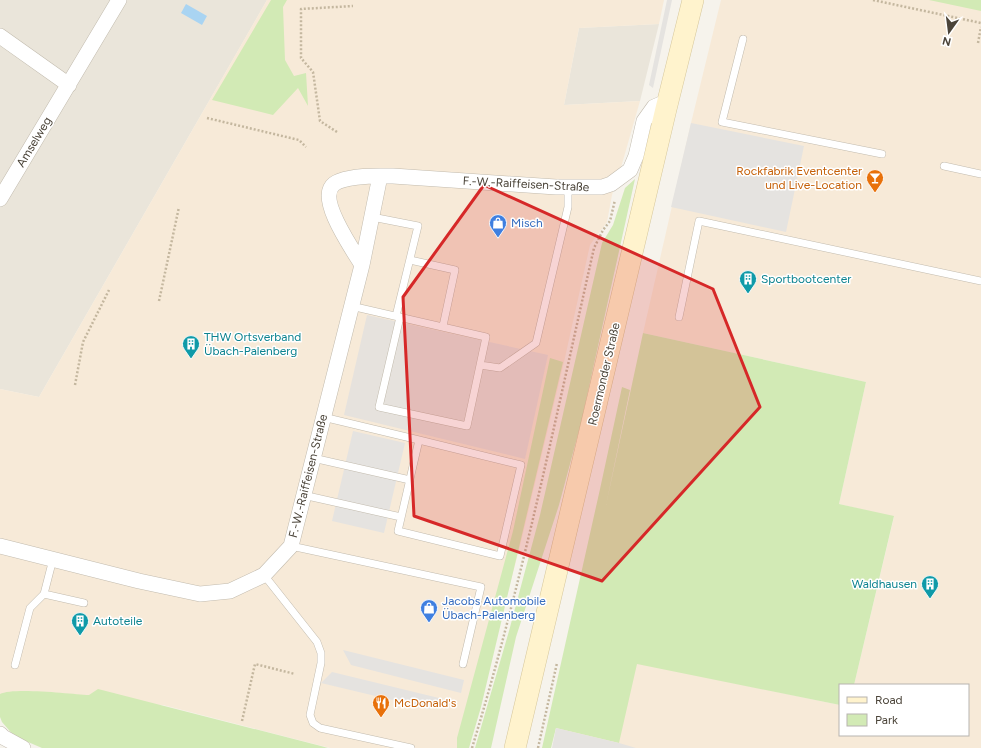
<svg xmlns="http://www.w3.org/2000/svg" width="981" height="748" font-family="Figtree,sans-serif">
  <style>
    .residential { fill: #eae5da }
    .commercial { fill: #f7ead8 }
    .industrial { fill: #e6e2dd }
    .green { fill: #d2eab5 }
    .parking { fill: #e5e3e0 }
    .water { fill: #a9d4f2 }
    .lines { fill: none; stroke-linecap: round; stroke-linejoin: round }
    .service-casing { stroke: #c2bbae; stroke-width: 8 }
    .minor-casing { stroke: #c2bbae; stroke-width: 16 }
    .secondary-casing { stroke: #d6c79b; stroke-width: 22 }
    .path { stroke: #c4b79f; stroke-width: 2.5; stroke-dasharray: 2 2; stroke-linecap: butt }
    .service { stroke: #fff; stroke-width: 7 }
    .minor { stroke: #fff; stroke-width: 15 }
    .secondary { stroke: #fff3cd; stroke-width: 21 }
    .marked { fill: #d62828; fill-opacity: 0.2; stroke: #d62828; stroke-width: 3; stroke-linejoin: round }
    .labels { text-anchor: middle; stroke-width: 3; stroke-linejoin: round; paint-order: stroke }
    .street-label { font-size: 12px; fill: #4b4439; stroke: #fff }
    .food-label { font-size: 12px; fill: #c56008; stroke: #fff; text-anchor: end }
    .shop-label { font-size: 12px; fill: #366cbe; stroke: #fff; text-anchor: start }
    .culture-label { font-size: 12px; fill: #0d838f; stroke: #fff; text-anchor: start }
  </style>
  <rect width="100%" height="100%" fill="#f6f3ec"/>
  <path class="residential" d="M 0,0 L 267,0 L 39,397 L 0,389 Z
    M 659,24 L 640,101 L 564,105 L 579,28 Z"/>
  <path class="commercial" d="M 267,0 L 664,0 L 659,24 L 579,28 L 564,105 L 640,101 L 622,164 L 612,195 L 607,222 L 590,245 L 564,362 L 520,546 L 467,748 L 330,748 L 163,705 L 0,697 L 0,389 L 39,397 Z
    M 721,0 L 981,0 L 981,748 L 553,748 L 575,650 L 840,705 L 840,735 L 968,735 L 968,685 L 854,685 L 894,517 L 839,504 L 866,382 L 643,333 L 691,123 Z"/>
  <path class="industrial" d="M 367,315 L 548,355 L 525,459 L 344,415 Z"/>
  <path class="green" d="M 271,0 L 287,0 L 283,7 L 285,60 L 294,76 L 306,73 L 308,106 L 298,88 L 273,115 L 212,100 Z
    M 929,0 L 981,0 L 981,11 Z
    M 635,179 L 581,423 L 559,505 L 516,637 L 491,748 L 475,748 L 509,631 L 540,515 L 602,243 L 613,225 L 625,188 Z
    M 643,333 L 866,382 L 839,504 L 894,516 L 854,685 L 840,685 L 840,705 L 637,664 L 619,743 L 556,728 L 551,748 L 542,748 L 600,489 L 622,387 L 630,390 L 606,505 Z
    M 550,358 L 563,362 L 481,707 L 469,748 L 457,748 L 457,738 L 513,531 Z
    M 98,689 L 321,746 L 328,748 L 42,748 L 14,736 L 2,722 L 0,717 L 0,694 C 13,687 71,694 89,695 Z"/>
  <path class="parking" d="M 667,0 L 672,0 L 653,88 L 649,85 Z
    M 691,123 L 804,146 L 786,232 L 671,207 Z
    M 353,431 L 405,443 L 384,533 L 332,521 Z
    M 343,650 L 464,680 L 461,693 L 351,665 Z
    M 332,672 L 443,699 L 430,709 L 321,683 Z
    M 556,728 L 619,743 L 636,748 L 552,748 Z"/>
  <path class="water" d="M 186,4 L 207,16 L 202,25 L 181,13 Z"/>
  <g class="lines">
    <g class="service-casing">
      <path id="service" d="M 743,39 L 722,122 L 882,154
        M 944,166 L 981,174
        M 372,217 L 418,226 L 396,316
        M 410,260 L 455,270 L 443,326
        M 351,306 L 486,337 L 467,426 L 379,407 L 400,317
        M 679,317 L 699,221 L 981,281
        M 480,365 L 500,368 L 536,343 L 568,207 L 568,187
        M 323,417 L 419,440 L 398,531 L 500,556 L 521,465 L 419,440
        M 313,458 L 410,480
        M 303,495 L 401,517
        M 291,546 L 481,587 L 463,664
        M 53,559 L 44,594 L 84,603
        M 264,575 L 317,642 L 321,653 L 321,663 L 310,715 L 313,723 L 320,728 L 411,748
        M 15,665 L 30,608 L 44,594"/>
    </g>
    <g class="minor-casing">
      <path id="minor" d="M 0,36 L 69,85
        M 380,176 L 393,176 L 556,187 L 602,187 L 611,184 L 630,170 L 636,156 L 644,121 L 654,107 L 668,101
        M 0,199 L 119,0
        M 0,546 L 139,581 L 200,594 L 230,591 L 264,575 L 291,546 L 362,265 L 380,176 C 370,176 343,177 334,184 C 316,198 353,250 362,265
        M 0,734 L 3,737 L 23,748"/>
    </g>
    <g class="secondary-casing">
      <path id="secondary" d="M 515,748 L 666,109 L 693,0"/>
    </g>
    <path class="path" d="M 873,0 L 981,23
      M 978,43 L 981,27
      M 207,118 L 299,140 L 306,147
      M 337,132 L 320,121 L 313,72 L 301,58 L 301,9 L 353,6
      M 159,301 L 179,207
      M 75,385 L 83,342 L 109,290
      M 242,721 L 255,664 L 295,674
      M 472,748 C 522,584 556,416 594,248 L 603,230 L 610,221 L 615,200
      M 538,748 L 557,663"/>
    <use href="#service" class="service"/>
    <use href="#minor" class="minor"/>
    <use href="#secondary" class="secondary"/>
  </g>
  <path class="marked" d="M 484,185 L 713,289 L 760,407 L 602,581 L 414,516 L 403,297 Z"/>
  <defs>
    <g id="bar-pin" transform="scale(0.9)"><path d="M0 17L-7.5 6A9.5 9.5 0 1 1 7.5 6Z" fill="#e8710a" stroke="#fff"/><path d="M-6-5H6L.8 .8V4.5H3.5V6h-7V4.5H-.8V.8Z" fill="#fff"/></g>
    <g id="shop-pin" transform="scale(0.9)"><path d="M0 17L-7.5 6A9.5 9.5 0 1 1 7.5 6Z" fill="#3f7fe0" stroke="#fff"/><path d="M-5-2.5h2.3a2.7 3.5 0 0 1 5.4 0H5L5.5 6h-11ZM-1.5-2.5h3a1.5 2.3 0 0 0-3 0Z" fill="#fff"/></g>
    <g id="building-pin" transform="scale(0.9)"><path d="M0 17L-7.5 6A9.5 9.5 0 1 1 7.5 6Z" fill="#0f9aa8" stroke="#fff"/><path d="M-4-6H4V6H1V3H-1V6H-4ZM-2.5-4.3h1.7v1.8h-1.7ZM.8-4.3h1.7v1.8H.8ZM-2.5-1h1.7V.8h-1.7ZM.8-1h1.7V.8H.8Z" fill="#fff"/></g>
    <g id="restaurant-pin" transform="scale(0.9)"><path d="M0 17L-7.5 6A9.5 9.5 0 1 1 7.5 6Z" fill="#e8710a" stroke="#fff"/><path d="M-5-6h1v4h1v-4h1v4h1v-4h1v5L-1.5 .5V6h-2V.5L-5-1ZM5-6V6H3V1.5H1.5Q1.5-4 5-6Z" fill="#fff"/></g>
  </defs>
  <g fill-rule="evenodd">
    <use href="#bar-pin" x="875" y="178"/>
    <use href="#shop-pin" x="498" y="223"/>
    <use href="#building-pin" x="748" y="279"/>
    <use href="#building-pin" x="191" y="344"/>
    <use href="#building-pin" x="930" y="584"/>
    <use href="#shop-pin" x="429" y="608"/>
    <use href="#building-pin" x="80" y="621"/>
    <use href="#restaurant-pin" x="381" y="703"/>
  </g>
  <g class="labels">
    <g class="street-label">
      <text transform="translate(34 142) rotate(-59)" y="4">Amselweg</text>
      <text transform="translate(526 184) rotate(3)" y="4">F.-W.-Raiffeisen-Straße</text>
      <text transform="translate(604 374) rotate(-77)" y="4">Roermonder Straße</text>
      <text transform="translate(308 476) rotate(-76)" y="4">F.-W.-Raiffeisen-Straße</text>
    </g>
    <g class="food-label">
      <text x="862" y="175">Rockfabrik Eventcenter<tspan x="862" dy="14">und Live-Location</tspan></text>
      <text x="394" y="707" text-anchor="start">McDonald's</text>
    </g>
    <g class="shop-label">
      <text x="511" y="227">Misch</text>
      <text x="442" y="605">Jacobs Automobile<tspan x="442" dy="14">Übach-Palenberg</tspan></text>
    </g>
    <g class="culture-label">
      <text x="761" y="283">Sportbootcenter</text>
      <text x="204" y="341">THW Ortsverband<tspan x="204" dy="14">Übach-Palenberg</tspan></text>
      <text x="917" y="588" text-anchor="end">Waldhausen</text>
      <text x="93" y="625">Autoteile</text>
    </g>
  </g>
  <rect x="839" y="684" width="130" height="52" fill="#ffffff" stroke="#b7b4b0"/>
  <rect x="847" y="697" width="20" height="6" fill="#fff3cd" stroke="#b7b4b0"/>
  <text x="875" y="704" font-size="12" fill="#4b4439">Road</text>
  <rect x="847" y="714" width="20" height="12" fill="#d2eab5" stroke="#b7b4b0"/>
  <text x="875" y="724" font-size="12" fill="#4b4439">Park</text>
  <g transform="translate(949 32) rotate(194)" stroke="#ffffff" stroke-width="3" paint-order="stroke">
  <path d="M0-3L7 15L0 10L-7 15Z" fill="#4b4439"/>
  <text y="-6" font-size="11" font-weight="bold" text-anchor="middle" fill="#4b4439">N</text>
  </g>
</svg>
